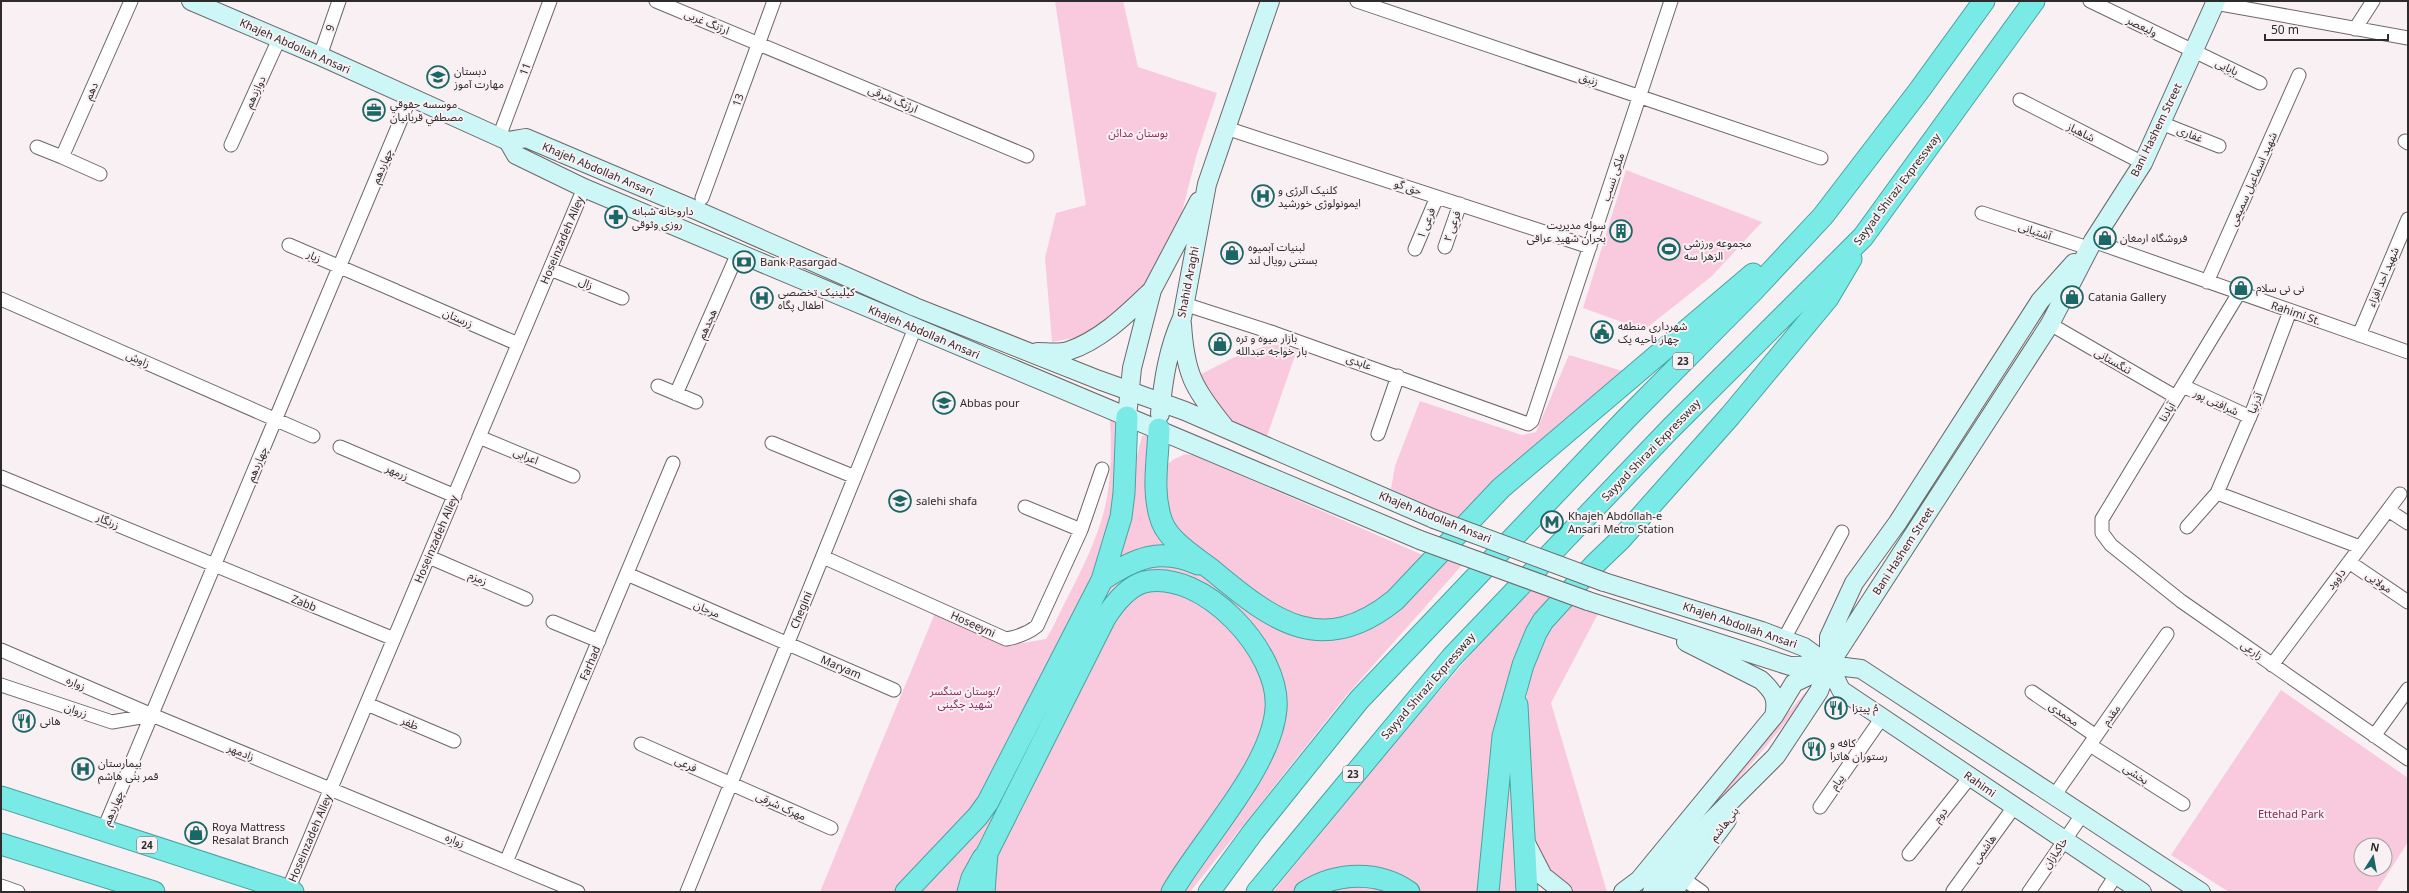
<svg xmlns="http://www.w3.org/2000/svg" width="2409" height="893" font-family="'Noto Sans','Noto Sans Arabic',sans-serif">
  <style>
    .green { fill: #f9cadd; fill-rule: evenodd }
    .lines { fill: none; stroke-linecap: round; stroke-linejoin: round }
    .minor-casing { stroke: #6d6769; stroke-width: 15 }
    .secondary-casing { stroke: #6d6769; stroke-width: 20 }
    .trunk-casing { stroke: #4aa3a1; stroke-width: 23 }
    .minor { stroke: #fff; stroke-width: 13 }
    .secondary { stroke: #cdf7f6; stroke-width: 18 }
    .trunk { stroke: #7aeae6; stroke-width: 21 }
    .secondary-bridge-casing { stroke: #6d6769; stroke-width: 20; stroke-linecap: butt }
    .secondary-bridge { stroke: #cdf7f6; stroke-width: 18 }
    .labels { text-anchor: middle; stroke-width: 4; stroke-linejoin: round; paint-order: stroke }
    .shield { fill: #f8f0f3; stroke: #6b6668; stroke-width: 1 }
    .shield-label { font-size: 10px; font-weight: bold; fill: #2e2b2c }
    .street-label { font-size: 11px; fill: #2e2b2c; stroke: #f8f0f3 }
    .poi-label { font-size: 11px; fill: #2e2b2c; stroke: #f8f0f3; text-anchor: start }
    .park-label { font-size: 11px; fill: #8e295e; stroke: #f8f0f3 }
  </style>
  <rect width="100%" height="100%" fill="#f8f0f3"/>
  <path class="green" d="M 1055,1 L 1123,1 L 1138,67 L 1217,93 L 1196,157 L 1179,224 L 1146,289 L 1105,327 L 1084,336 L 1052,342 L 1045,258 L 1056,213 L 1086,205 Z
    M 1626,170 L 1762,222 L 1712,276 L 1644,330 L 1583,308 Z
    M 1278,345 L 1297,350 L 1267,436 L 1224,418 L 1198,376 C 1224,363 1248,347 1278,345 Z
    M 1569,355 L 1626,372 L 1457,519 L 1391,489 L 1395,466 L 1420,401 L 1522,435 L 1536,432 Z
    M 1109,410 L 1115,410 L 1116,432 L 1113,513 L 1101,559 L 975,807 L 893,892 L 820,892 L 935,613 L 1000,643 L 1023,643 L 1046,639 L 1053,627 C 1071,589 1095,549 1105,507 C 1112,477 1112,441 1109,410 Z
    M 1149,435 L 1150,475 L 1183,552 L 1118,560 L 1133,459 L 1137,456 L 1142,436 Z
    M 1186,454 L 1194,455 L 1425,556 L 1387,597 L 1367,611 L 1339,620 L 1317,622 L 1294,617 L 1201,555 L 1168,519 L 1165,466 L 1174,459 Z
    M 1445,555 L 1463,564 L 1346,696 L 1190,892 L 1179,892 L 1280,716 L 1247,625 L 1140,575 L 979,842 L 961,892 L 916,892 L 962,846 L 1104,592 L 1135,568 L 1178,564 L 1332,635 Z
    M 1528,588 L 1552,597 L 1535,619 L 1483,892 L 1419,892 L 1401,880 L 1295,892 L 1273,892 L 1385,754 Z
    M 1145,590 L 1184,591 L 1233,630 L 1263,673 L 1269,717 L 1246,772 L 1163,892 L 990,892 L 994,862 L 1080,681 L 1126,603 Z
    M 1566,601 L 1599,612 L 1551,703 L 1607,892 L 1570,892 L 1542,867 L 1534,844 L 1525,715 C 1528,666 1541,642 1566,601 Z
    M 1816,680 L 1807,695 L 1782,727 L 1644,892 L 1634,892 Z
    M 2281,690 L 2408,778 L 2408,842 L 2376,892 L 2229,892 L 2171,855 ZM 2361,845 L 2385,845 L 2385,869 L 2361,869 Z
    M 1511,754 L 1519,892 L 1493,892 Z
    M 1355,882 L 1395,892 L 1318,892 Z"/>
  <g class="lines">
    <g class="minor-casing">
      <path id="minor" d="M 656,1 L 1027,156
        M 1357,1 L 1821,158
        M 2090,1 L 2260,83
        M 2215,3 L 2408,38
        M 2355,29 L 2373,1
        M 320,56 L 339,1
        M 2020,100 L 2143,163
        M 2161,123 L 2219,146
        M 1226,128 L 1590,247
        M 499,137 L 550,1
        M 2405,141 L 2408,143
        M 231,145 L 279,39
        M 37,147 L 62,157 L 131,1
        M 62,157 L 100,174
        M 702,198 L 774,1
        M 1982,213 L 2088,248
        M 2093,241 L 2408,352
        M 289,245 L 396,291
        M 1445,247 L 1460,204
        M 1415,249 L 1437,197
        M 550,269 L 622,298
        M 2207,282 L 2299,75
        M 398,292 L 518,344
        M 2239,293 L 2102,519 L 2102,533 L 2111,545 L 2181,601 L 2408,759
        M 1,299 L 313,436
        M 1184,304 L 1274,333 L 1528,424 L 1532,421 L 1671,1
        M 2050,324 L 2176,397
        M 2359,335 L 2408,219
        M 658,386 L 696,402
        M 2183,386 L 2250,417
        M 676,394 L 738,253
        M 1378,434 L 1398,376
        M 479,437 L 573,476
        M 772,443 L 855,477
        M 340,447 L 455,496
        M 1,477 L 394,639
        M 2217,493 L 2360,547
        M 2388,510 L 2408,523
        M 2187,527 L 2217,493 L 2254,407 L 2290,311
        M 1081,530 L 1102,469
        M 429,557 L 526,599
        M 823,557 L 1006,639 C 1018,637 1027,634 1037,626 L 1081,530 L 1025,507
        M 2349,562 L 2408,602
        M 627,574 L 894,690
        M 553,622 L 599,641
        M 1784,639 L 1842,532
        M 1,650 L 152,715 L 578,892
        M 2272,665 L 2400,494
        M 1,685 L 112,722 L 152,715
        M 2032,692 L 2096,736
        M 367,704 L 454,741
        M 2374,736 L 2408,689
        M 641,744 L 831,828
        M 2090,745 L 2183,804
        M 2054,796 L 2167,634
        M 1820,807 L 1881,719
        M 103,831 L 410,98
        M 1909,854 L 1970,777
        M 506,862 L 673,463
        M 1682,878 L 1702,892
        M 1,886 L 18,892
        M 288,890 L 584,188
        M 1953,891 L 2014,807
        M 687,892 L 915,328
        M 2029,892 L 2082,815
        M 2105,892 L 2116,875"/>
    </g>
    <g class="secondary-casing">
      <path id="secondary" d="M 191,1 L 320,56 L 499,137 L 508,141 L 516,155 L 584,188 L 1420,540
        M 508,141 L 526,138 L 698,211 L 915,307 L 1099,380 L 1185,411 L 1434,519
        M 2074,263 L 2040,301 L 1898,522 L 1854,583 L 1829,637 L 1829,665 L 1841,690 L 2142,892
        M 1182,324 C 1185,373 1193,388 1224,426
        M 1037,352 C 1047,352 1059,354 1068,351 C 1101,340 1127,314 1151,291
        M 1160,414 C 1163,381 1168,348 1182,318 L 1207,184 L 1270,1
        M 1127,417 L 1132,368 L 1152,290 L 1199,201
        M 1604,582 L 1762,631 L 1804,647 L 1829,665
        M 1588,601 L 1790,666 L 1829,665 L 1861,669 L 2201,892
        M 1686,642 L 1761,680 C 1774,692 1778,699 1774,716
        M 1526,843 L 1543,876 L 1563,892
        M 1623,892 L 1639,880 L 1774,716 L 1794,683 L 1825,668
        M 1652,892 L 1711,821 L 1776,756 L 1819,691 L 1829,665 L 2050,324 L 2093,241 L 2143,163 L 2216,1
        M 1673,892 L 1727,820"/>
    </g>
    <g class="trunk-casing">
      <path id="trunk" d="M 1159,429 C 1158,459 1151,493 1162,522 C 1170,542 1195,557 1212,570 C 1273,621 1322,659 1395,600 L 1501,488 L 1753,274
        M 1102,580 L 1121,517 L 1124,493 L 1127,417
        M 1517,705 L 1527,892
        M 1,797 L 293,892
        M 1,844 L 154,892
        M 906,892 L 978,816 L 988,802 L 1102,580 C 1135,558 1160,547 1198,564
        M 968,892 L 972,878 L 983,858
        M 984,892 L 987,853 L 1105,618 C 1114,604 1127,587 1144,582 C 1203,568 1281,653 1276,709 C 1271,768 1202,840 1172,892
        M 1209,892 L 1253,832 L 1359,700 L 1626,419 L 1753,291 L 1823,216 L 1918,92 L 1984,1
        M 1257,892 L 1452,657 L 1670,429 L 1863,237 L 2034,1
        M 1305,892 C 1336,872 1378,870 1409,892
        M 1488,892 L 1503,736 L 1523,665 L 1536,633 L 1543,621 L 1595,564 L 1620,540 L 1730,416 L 1828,298 L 1851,259"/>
    </g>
    <use href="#minor" class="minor"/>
    <use href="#secondary" class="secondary"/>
    <use href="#trunk" class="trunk"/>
    <g class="secondary-bridge-casing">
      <path id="secondary-bridge" d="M 1434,519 L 1604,582
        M 1420,540 L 1588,601"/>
    </g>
    <use href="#secondary-bridge" class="secondary-bridge"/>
  </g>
  <defs>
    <g id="school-ring" transform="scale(1.15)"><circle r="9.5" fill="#f8f0f3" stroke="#1a6765" stroke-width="1.5"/><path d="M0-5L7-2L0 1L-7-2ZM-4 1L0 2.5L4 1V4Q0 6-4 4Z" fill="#1a6765"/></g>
    <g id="office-ring" transform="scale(1.15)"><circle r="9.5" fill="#f8f0f3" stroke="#1a6765" stroke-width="1.5"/><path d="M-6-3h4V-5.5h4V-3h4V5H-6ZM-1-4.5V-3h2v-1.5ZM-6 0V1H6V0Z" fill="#1a6765"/></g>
    <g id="hospital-ring" transform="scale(1.15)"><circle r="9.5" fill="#f8f0f3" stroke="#1a6765" stroke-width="1.5"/><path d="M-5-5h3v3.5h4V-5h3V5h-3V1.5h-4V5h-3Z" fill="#1a6765"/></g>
    <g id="pharmacy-ring" transform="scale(1.15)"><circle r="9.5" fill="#f8f0f3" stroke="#1a6765" stroke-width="1.5"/><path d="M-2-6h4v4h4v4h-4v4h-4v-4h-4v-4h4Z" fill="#1a6765"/></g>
    <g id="building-ring" transform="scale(1.15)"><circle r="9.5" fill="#f8f0f3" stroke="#1a6765" stroke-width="1.5"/><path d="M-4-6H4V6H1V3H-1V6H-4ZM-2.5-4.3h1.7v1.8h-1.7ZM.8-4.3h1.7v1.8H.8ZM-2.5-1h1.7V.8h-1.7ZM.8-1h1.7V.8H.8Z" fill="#1a6765"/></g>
    <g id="shop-ring" transform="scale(1.15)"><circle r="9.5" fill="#f8f0f3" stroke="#1a6765" stroke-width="1.5"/><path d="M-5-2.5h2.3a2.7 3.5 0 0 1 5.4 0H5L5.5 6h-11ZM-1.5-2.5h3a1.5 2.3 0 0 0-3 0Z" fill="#1a6765"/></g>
    <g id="stadium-ring" transform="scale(1.15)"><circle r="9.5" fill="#f8f0f3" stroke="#1a6765" stroke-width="1.5"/><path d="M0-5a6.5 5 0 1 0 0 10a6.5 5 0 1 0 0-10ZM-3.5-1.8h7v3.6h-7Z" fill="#1a6765"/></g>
    <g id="bank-ring" transform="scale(1.15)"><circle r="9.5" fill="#f8f0f3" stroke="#1a6765" stroke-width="1.5"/><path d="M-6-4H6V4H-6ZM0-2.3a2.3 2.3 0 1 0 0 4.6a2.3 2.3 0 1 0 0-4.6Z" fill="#1a6765"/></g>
    <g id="civic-ring" transform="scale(1.15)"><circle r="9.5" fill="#f8f0f3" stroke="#1a6765" stroke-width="1.5"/><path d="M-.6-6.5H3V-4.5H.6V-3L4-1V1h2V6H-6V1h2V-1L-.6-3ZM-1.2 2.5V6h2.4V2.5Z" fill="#1a6765"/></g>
    <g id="metro-ring" transform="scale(1.15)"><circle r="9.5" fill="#f8f0f3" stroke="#1a6765" stroke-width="1.5"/><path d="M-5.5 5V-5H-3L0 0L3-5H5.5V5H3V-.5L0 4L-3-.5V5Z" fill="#1a6765"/></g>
    <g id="restaurant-ring" transform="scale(1.15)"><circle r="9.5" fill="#f8f0f3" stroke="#1a6765" stroke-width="1.5"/><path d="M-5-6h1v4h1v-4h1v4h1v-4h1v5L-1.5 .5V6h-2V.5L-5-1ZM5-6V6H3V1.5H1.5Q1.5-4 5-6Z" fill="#1a6765"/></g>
  </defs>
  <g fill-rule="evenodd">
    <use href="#school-ring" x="438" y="77"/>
    <use href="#office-ring" x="374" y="110"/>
    <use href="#hospital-ring" x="1263" y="196"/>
    <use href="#pharmacy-ring" x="616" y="217"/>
    <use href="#building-ring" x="1621" y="231"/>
    <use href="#shop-ring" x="2105" y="238"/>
    <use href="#stadium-ring" x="1669" y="249"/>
    <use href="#shop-ring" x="1232" y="253"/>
    <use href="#bank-ring" x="744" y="262"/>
    <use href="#shop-ring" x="2241" y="288"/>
    <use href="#shop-ring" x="2072" y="297"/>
    <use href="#hospital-ring" x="762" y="298"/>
    <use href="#civic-ring" x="1602" y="332"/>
    <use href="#shop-ring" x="1220" y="344"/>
    <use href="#school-ring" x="944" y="403"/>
    <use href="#school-ring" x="900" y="501"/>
    <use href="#metro-ring" x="1552" y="522"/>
    <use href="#restaurant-ring" x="1836" y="708"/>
    <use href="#restaurant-ring" x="24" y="721"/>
    <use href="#restaurant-ring" x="1814" y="749"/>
    <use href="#hospital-ring" x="83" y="769"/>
    <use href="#shop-ring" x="196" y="833"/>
  </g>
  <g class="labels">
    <g class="shield">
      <rect x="1673" y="353" width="20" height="16" rx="3"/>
      <rect x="1343" y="766" width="20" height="16" rx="3"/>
      <rect x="137" y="837" width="20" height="16" rx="3"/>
    </g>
    <g class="shield-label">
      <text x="1683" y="365">23</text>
      <text x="1353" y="778">23</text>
      <text x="147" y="849">24</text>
    </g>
    <g class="street-label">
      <text transform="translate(707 22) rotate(22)" y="4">ارژنگ غربی</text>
      <text transform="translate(2142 26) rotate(26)" y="4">ولیعصر</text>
      <text transform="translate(330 28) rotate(-71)" y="4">9</text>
      <text transform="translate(295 46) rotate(24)" y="4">Khajeh Abdollah Ansari</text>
      <text transform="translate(2227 67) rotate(26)" y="4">بابایی</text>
      <text transform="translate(525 69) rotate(-69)" y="4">11</text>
      <text transform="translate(1589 79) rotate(19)" y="4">زنبق</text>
      <text transform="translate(91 91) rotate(-66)" y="4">دهم</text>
      <text transform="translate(255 92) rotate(-65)" y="4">دوازدهم</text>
      <text transform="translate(893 99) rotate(23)" y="4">ارژنگ شرقی</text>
      <text transform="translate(738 100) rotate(-70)" y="4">13</text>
      <text transform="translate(2156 130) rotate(-64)" y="4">Bani Hashem Street</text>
      <text transform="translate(2081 132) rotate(27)" y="4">شاهباز</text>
      <text transform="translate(2190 134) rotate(22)" y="4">غفاری</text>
      <text transform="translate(382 166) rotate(-67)" y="4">چهاردهم</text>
      <text transform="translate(598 169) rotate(23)" y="4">Khajeh Abdollah Ansari</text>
      <text transform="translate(1613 177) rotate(-72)" y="4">ملکی نسب</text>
      <text transform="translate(2253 179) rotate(-66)" y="4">شهید اسماعیل سمیعی</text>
      <text transform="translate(1408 187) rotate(18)" y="4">حق گو</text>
      <text transform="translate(1897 189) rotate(-53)" y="4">Sayyad Shirazi Expressway</text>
      <text transform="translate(1426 223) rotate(-68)" y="4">فرعی ۱</text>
      <text transform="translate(1452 226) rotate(-71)" y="4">فرعی ۲</text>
      <text transform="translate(2035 231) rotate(18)" y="4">آشتیانی</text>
      <text transform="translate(562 240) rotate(-67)" y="4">Hoseinzadeh Alley</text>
      <text transform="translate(314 256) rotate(24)" y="4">زیار</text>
      <text transform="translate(2383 277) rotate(-67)" y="4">شهید احد افزاء</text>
      <text transform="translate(1188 282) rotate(-79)" y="4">Shahid Araghi</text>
      <text transform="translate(586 283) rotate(22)" y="4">زال</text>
      <text transform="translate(2296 313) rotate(19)" y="4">Rahimi St.</text>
      <text transform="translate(458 318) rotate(23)" y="4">زرستان</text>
      <text transform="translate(707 324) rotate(-66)" y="4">هجدهم</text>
      <text transform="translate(924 332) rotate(23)" y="4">Khajeh Abdollah Ansari</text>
      <text transform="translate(138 359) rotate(24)" y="4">زاوش</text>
      <text transform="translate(2113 361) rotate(30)" y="4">تنگستانی</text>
      <text transform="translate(1359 362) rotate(19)" y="4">عابدی</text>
      <text transform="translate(2216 402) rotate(25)" y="4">شرافتی پور</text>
      <text transform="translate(2255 403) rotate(-69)" y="4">آذرنیا</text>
      <text transform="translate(2167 412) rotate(-59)" y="4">آپادنا</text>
      <text transform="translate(1651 450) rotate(-46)" y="4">Sayyad Shirazi Expressway</text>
      <text transform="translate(526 456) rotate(22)" y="4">اعرابی</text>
      <text transform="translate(257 464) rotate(-67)" y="4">چهاردهم</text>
      <text transform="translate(397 472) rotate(23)" y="4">زرمهر</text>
      <text transform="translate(1435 517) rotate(22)" y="4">Khajeh Abdollah Ansari</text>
      <text transform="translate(108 521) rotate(23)" y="4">زرنگار</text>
      <text transform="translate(436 539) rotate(-67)" y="4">Hoseinzadeh Alley</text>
      <text transform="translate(1903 551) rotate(-57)" y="4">Bani Hashem Street</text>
      <text transform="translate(478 578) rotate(24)" y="4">زمزم</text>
      <text transform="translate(2336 579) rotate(-53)" y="4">داوود</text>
      <text transform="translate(2379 582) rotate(34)" y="4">مولایی</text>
      <text transform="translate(304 603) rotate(22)" y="4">Zabb</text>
      <text transform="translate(707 609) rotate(24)" y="4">مرجان</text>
      <text transform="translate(801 610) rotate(-68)" y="4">Chegini</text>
      <text transform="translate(973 624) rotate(24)" y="4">Hoseeyni</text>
      <text transform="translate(1740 625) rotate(19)" y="4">Khajeh Abdollah Ansari</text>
      <text transform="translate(2252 650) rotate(35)" y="4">زارعی</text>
      <text transform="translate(590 663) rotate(-67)" y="4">Farhad</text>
      <text transform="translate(841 667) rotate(23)" y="4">Maryam</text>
      <text transform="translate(76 683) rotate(23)" y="4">زواره</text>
      <text transform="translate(1428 686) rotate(-49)" y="4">Sayyad Shirazi Expressway</text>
      <text transform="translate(76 710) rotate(18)" y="4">زروان</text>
      <text transform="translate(2064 714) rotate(35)" y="4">محمدی</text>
      <text transform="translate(2111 715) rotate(-54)" y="4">مقدم</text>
      <text transform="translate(410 723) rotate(23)" y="4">ظفر</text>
      <text transform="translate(241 752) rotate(22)" y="4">زادمهر</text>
      <text transform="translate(686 764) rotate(24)" y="4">فرعی</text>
      <text transform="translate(2136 774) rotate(33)" y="4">بخشی</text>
      <text transform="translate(1837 782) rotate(-55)" y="4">پیام</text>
      <text transform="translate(1980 784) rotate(35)" y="4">Rahimi</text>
      <text transform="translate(781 806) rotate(24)" y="4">مهرک شرقی</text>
      <text transform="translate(113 808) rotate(-67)" y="4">چهاردهم</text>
      <text transform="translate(1940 815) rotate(-52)" y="4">دوم</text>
      <text transform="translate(1724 824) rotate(-52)" y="4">بنی‌هاشم</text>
      <text transform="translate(310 838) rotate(-67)" y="4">Hoseinzadeh Alley</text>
      <text transform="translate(455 840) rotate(22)" y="4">زواره</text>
      <text transform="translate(1984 849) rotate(-54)" y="4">هاشمی</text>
      <text transform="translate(2055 853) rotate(-56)" y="4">خاکبازان</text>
    </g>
    <g class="poi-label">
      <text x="454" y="75">دبستان<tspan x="454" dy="13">مهارت آموز</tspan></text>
      <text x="390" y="108">موسسه حقوقي<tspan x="390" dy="13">مصطفي قربانيان</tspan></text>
      <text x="1278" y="194">کلنیک آلرژی و<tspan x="1278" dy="13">ایمونولوژی خورشید</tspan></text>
      <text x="632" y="215">داروخانه شبانه<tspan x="632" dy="13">روزی وثوقی</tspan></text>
      <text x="1606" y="229" text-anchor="end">سوله مدیریت<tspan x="1606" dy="13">بحران شهید عراقی</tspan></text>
      <text x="2120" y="242">فروشگاه ارمغان</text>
      <text x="1684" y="247">مجموعه ورزشی<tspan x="1684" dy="13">الزهرا سه</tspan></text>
      <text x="1248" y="251">لبنیات آبمیوه<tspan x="1248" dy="13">بستنی رویال لند</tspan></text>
      <text x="760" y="266">Bank Pasargad</text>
      <text x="2256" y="292">نی نی سلام</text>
      <text x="778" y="296">کیلینیک تخصصی<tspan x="778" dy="13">اطفال پگاه</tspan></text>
      <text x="2088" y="301">Catania Gallery</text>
      <text x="1618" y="330">شهرداری منطقه<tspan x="1618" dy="13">چهار ناحیه یک</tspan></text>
      <text x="1236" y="342">بازار میوه و تره<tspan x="1236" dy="13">بار خواجه عبدالله</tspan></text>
      <text x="960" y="407">Abbas pour</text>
      <text x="916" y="505">salehi shafa</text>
      <text x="1568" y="520">Khajeh Abdollah-e<tspan x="1568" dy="13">Ansari Metro Station</tspan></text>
      <text x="1852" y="712">مُ پیتزا</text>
      <text x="40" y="725">هانی</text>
      <text x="1830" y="747">کافه و<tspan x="1830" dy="13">رستوران هاترا</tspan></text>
      <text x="98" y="767">بیمارستان<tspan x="98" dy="13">قمر بنی هاشم</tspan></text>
      <text x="212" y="831">Roya Mattress<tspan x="212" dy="13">Resalat Branch</tspan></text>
    </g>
    <g class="park-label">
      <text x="1138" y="137">بوستان مدائن</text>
      <text x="965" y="695">بوستان سنگسر/<tspan x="965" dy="13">شهید چگینی</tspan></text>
      <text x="2291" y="818">Ettehad Park</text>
    </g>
  </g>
  <rect width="2409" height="893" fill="none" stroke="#2e2b2c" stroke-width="4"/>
  <g transform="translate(2373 857) rotate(11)"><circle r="19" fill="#f8f0f3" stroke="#a7a1a3"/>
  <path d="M0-3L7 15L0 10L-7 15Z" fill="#1a6765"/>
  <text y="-6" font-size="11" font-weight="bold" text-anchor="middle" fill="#2e2b2c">N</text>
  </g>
  <path d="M2265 34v6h123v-6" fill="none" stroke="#2e2b2c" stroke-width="2"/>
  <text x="2271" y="34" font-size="12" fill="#2e2b2c" stroke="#f8f0f3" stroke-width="3" paint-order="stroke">50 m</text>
</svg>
